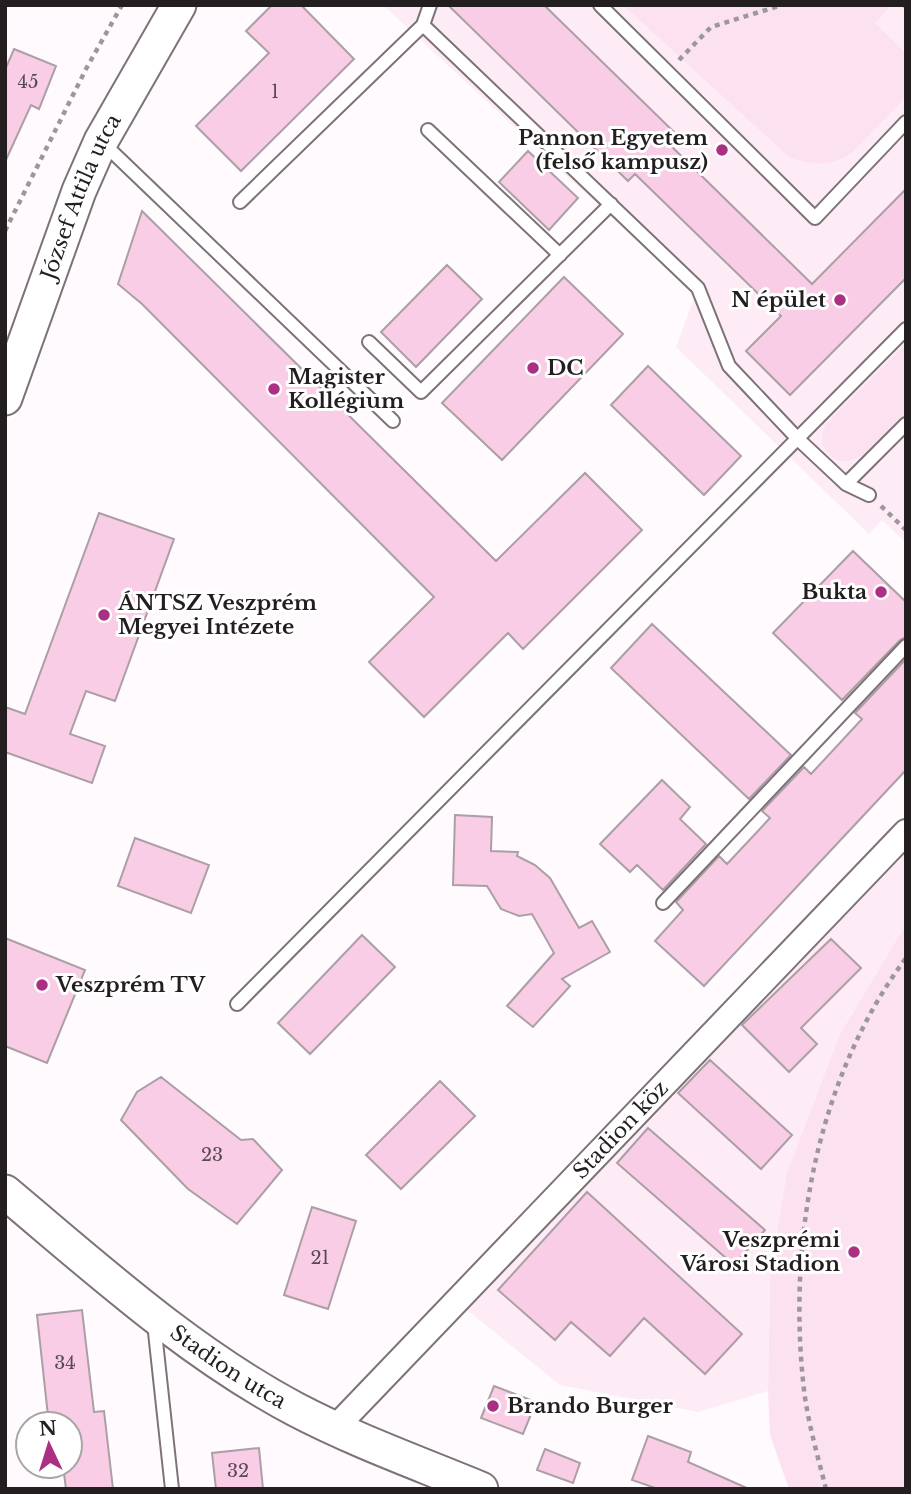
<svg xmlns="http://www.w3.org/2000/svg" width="911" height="1494" font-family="'Libre Baskerville',serif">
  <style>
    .built { fill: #fdecf5 }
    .green { fill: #fce2f0 }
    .building { fill: #f8cde5; stroke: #ab9fa5; stroke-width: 2 }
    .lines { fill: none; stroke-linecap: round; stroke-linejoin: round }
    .lane-casing { stroke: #7d7278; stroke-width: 16 }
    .street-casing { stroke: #7d7278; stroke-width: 28 }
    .secondary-casing { stroke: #7d7278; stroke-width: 37 }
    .path { stroke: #9c979a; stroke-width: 4.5; stroke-dasharray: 5 5; stroke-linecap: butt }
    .lane { stroke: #fff; stroke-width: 12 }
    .street { stroke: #fff; stroke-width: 24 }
    .secondary { stroke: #fff; stroke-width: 33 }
    .poi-dot { fill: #ab3083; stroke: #fff; stroke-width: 2.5 }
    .labels { text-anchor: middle; stroke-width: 6; stroke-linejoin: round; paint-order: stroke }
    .number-label { font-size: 18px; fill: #584a52 }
    .poi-label { font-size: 21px; font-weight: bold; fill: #231f21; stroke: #fff; text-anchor: start }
    .street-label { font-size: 21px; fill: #231f21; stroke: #fff }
  </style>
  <rect width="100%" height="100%" fill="#fffafd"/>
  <path class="built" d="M 383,5 L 906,5 L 906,543 L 882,520 L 869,534 L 676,347 L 695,295 Z
    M 906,831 L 906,924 L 840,1034 L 770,1274 L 768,1391 L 698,1412 L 560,1385 L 456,1301 Z"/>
  <path class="green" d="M 623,5 L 892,5 L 875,23 L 906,53 L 906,97 L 852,153 C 831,167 813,165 790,158 Z
    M 906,344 L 906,412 C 890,429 851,484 826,451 C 820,443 822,433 825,425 Z
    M 906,924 L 906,1489 L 789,1489 L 770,1435 L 768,1391 L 770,1274 L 787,1173 L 840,1034 Z"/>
  <path class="building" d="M 272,5 L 301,5 L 354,59 L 241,171 L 196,126 L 269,53 L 246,31 Z
    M 448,5 L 544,5 L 675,133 L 666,141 L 812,284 L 906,189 L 906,278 L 790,395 L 746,351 L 781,316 L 635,174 L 628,181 Z
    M 14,49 L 56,66 L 39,109 L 31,105 L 5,162 L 5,70 Z
    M 528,151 L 578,198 L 549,230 L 499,182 Z
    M 142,211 L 496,561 L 585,473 L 642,530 L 523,649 L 508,633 L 424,717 L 369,662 L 434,597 L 142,304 L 118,284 Z
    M 447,265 L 482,299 L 416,367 L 381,332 Z
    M 564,277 L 623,334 L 502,460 L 442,403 Z
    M 648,366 L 741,456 L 704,495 L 611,405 Z
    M 99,513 L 174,539 L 115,701 L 86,691 L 70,734 L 105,746 L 92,783 L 5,752 L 5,707 L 25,714 Z
    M 853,551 L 906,602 L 906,637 L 900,640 L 842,700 L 773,633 Z
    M 652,624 L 791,755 L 749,799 L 611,668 Z
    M 906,659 L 906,770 L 704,986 L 655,941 L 683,910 L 676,902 L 719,856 L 727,864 L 770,818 L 762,811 L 804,767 L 811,774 L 862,719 L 855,713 Z
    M 662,780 L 690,807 L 680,819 L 706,844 L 663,890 L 637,865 L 630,872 L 600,844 Z
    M 455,815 L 492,817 L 491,851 L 518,852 L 517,856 L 535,865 L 550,878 L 579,928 L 592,921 L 610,952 L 562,979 L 570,986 L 533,1027 L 507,1006 L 554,953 L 532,914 L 519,916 L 501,909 L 487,886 L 453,885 Z
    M 135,838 L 209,865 L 191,913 L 118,886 Z
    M 362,935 L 395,967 L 310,1054 L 278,1023 Z
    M 5,938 L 85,970 L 47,1063 L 5,1046 Z
    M 831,939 L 861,968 L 801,1028 L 817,1044 L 789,1072 L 742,1025 Z
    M 710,1060 L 792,1135 L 761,1169 L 678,1093 Z
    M 161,1077 L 241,1140 L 253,1139 L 282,1170 L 237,1224 L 188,1189 L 121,1120 L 137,1092 Z
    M 440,1081 L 475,1116 L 401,1189 L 366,1155 Z
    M 648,1128 L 765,1230 L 734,1265 L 617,1163 Z
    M 587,1192 L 742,1334 L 705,1374 L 644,1318 L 610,1356 L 571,1322 L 555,1340 L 498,1290 Z
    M 312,1207 L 356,1221 L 328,1309 L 284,1295 Z
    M 82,1310 L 94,1412 L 104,1411 L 113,1489 L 66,1489 L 63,1466 L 70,1466 L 70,1424 L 58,1424 L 57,1414 L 48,1416 L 37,1315 Z
    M 494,1386 L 536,1402 L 523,1434 L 481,1418 Z
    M 648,1436 L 691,1452 L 688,1462 L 749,1489 L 658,1489 L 632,1480 Z
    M 259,1448 L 263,1489 L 216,1489 L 212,1453 Z
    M 545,1449 L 580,1463 L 573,1483 L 537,1470 Z"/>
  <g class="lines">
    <g class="lane-casing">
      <path id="lane" d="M 430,5 L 423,25 L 698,288 L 729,366 L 798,439 L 846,484 L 869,495
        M 600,5 L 815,218 L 906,122
        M 428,130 L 560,255
        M 104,144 L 393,421
        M 240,202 L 423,25
        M 369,342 L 421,392 L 611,204
        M 846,484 L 906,424
        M 663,903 L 906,646
        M 237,1004 L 906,329
        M 154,1323 L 172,1489"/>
    </g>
    <g class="street-casing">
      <g id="street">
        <path id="s1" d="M 335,1428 L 906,832"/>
      </g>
    </g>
    <g class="secondary-casing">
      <g id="secondary">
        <path id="s2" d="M 5,398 L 79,191 L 101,141 L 179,5"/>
        <path id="s3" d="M 5,1192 C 97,1269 188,1352 295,1409 C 354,1440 418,1463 481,1489"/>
      </g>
    </g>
    <path class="path" d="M 904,5 L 906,7
      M 679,60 L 711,27 L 782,5
      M 5,231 L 86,69 L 122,5
      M 881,506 L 906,530
      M 826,1489 C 818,1457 808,1423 804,1390 C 787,1242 816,1079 906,958"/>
    <use href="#lane" class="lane"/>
    <use href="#street" class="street"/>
    <use href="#secondary" class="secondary"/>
  </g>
  <g class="poi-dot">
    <circle cx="722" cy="150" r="7"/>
    <circle cx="840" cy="300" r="7"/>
    <circle cx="533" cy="368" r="7"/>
    <circle cx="274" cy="389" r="7"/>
    <circle cx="881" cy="592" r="7"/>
    <circle cx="104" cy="615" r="7"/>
    <circle cx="42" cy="985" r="7"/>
    <circle cx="854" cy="1252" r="7"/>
    <circle cx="493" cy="1406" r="7"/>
  </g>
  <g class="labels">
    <g class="number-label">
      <text x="28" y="88">45</text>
      <text x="275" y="98">1</text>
      <text x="212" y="1161">23</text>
      <text x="320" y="1264">21</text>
      <text x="65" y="1369">34</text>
      <text x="238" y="1477">32</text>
    </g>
    <g class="poi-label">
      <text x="708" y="145" text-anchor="end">Pannon Egyetem<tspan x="708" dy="24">(felső kampusz)</tspan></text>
      <text x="826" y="307" text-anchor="end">N épület</text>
      <text x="547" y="375">DC</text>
      <text x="288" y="384">Magister<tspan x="288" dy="24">Kollégium</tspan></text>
      <text x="867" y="599" text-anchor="end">Bukta</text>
      <text x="118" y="610">ÁNTSZ Veszprém<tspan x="118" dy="24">Megyei Intézete</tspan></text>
      <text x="56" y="992">Veszprém TV</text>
      <text x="840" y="1247" text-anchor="end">Veszprémi<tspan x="840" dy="24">Városi Stadion</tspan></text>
      <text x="507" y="1413">Brando Burger</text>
    </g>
    <g class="street-label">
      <text dy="7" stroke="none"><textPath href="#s2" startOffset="215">József Attila utca</textPath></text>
      <text dy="7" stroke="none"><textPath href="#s1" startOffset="413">Stadion köz</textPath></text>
      <text dy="7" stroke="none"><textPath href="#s3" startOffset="284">Stadion utca</textPath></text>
    </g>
  </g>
  <rect width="911" height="1494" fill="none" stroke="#231f21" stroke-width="14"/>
  <g transform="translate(49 1445) rotate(356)"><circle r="33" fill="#ffffff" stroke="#a7a5a6" stroke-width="2"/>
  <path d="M0-5L12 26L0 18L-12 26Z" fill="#ab3083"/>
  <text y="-10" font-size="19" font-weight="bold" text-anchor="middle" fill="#231f21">N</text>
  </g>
</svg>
